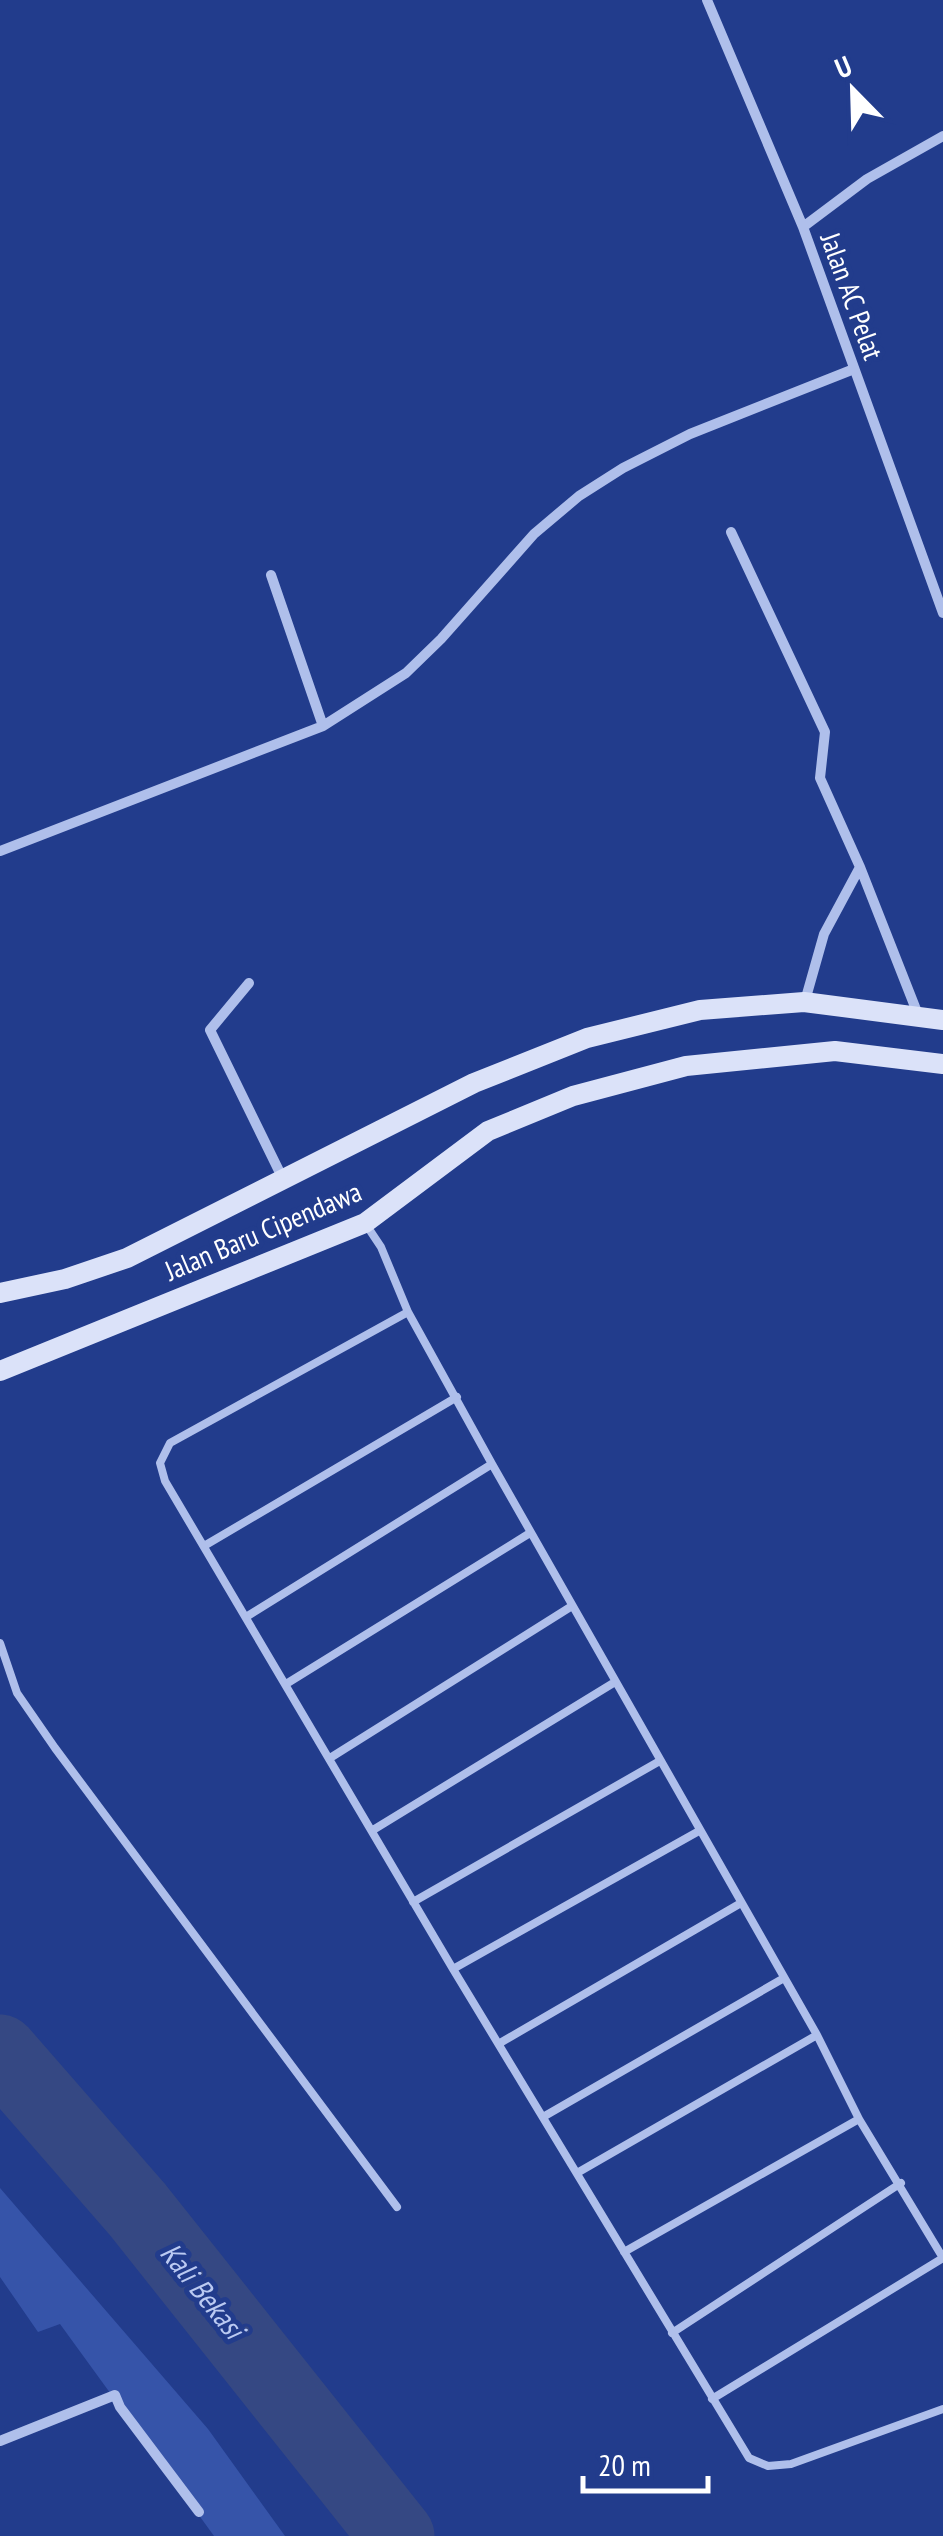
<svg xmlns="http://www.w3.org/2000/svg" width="943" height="2536" font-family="'PT Sans Narrow',sans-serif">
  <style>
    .green { fill: #3654a9 }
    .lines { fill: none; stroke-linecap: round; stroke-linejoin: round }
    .river { stroke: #354883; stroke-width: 75 }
    .service { stroke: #afbfeb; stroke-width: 8 }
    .minor { stroke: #afbfeb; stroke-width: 10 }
    .secondary { stroke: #dbe2f9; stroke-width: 20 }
    .labels { text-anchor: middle; stroke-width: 10; stroke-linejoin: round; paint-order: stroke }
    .street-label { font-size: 28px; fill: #fff; stroke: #223c8c }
    .water-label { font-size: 30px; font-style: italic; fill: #bbcaf2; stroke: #223c8c }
  </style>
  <rect width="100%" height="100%" fill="#223c8c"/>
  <path class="green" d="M 0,2188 L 208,2429 L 285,2536 L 214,2536 L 60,2324 L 38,2332 L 0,2277 Z"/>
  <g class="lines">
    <path class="river" d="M 0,2052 L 137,2209 L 397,2536"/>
    <path class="service" d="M 365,1223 L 381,1247 L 408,1312 L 492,1464 L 817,2035 L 859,2119 L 943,2258
      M 408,1312 L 170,1443 L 160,1463 L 165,1481 L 453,1969 L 749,2458 L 768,2466 L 791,2464 L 943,2409
      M 204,1546 L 457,1397
      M 246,1617 L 492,1464
      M 0,1643 L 17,1693 L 55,1748 L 397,2207
      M 286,1684 L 530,1533
      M 330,1758 L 572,1606
      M 373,1830 L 615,1682
      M 413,1902 L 658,1762
      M 453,1969 L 699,1831
      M 500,2043 L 741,1903
      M 543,2117 L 784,1978
      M 577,2173 L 817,2035
      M 624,2252 L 859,2119
      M 672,2333 L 901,2183
      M 712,2399 L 943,2258"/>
    <path class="minor" d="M 707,0 L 803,227 L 943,613
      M 803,227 L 867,179 L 943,136
      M 731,532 L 825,732 L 820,778 L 860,867 L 919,1017
      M 271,575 L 323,726
      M 0,851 L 323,726 L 406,673 L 441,639 L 534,534 L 579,496 L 623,468 L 690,434 L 854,369
      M 249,983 L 210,1030 L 283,1179
      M 805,1001 L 824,934 L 860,867
      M 0,2441 L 115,2395 L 120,2407 L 199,2512"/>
    <path class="secondary" d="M 0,1293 L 65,1279 L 127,1258 L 474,1083 L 587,1038 L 700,1010 L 804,1002 L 943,1020
      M 0,1371 L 365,1223 L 488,1131 L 573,1096 L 686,1066 L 835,1051 L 943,1064"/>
  </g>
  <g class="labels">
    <g class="street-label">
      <text transform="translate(852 296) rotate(70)" y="10">Jalan AC Pelat</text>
      <text transform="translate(263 1231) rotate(-23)" y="10">Jalan Baru Cipendawa</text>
    </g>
    <g class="water-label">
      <text transform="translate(202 2291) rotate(51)" y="10">Kali Bekasi</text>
    </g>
  </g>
  <g transform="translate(853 90) rotate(337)" stroke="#223c8c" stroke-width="8" paint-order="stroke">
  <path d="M0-8L18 38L0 25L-18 38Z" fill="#ffffff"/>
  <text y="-15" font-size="28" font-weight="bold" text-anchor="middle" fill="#ffffff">U</text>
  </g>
  <path d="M583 2476v15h125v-15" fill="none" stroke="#ffffff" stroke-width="5"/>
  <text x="598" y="2476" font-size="30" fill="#ffffff" stroke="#223c8c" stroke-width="8" paint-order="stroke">20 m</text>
</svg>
